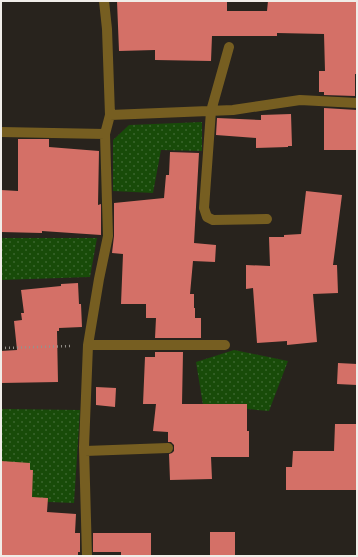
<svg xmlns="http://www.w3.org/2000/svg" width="358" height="557" font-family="'PT Sans',sans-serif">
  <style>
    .grass { fill: url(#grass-dots) }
    .building { fill: #d47067 }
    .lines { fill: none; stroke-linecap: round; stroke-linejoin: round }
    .path { stroke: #96928c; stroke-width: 2.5; stroke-dasharray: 1 3; stroke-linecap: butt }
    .minor { stroke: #765e21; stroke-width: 10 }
  </style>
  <defs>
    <pattern id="grass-dots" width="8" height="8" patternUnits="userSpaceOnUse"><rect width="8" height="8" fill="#184b09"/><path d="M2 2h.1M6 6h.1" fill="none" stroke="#3a652d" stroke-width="1.8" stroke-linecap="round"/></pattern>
  </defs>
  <rect width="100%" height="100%" fill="#28231d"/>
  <path class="grass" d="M 202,122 L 202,151 L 161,150 L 153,193 L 113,191 L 113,140 L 129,125 Z
    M 1,238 L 97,238 L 90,277 L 1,280 Z
    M 234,350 L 288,361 L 269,411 L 203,405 L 196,362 Z
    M 1,409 L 80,410 L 74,503 L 1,500 Z"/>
  <path class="building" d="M 117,1 L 227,1 L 227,11 L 267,11 L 268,1 L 357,1 L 357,74 L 355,74 L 355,96 L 324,95 L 324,92 L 319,92 L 319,71 L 325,71 L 324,34 L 277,33 L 277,36 L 212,36 L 211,61 L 155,60 L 155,50 L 119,51 Z
    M 324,108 L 357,110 L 357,150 L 324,150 Z
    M 291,114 L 292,146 L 288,146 L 288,147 L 256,148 L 256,138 L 216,135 L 217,118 L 261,120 L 261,115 Z
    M 18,139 L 49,139 L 49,147 L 99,151 L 98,205 L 101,204 L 101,235 L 42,231 L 42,233 L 1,232 L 1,190 L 18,191 Z
    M 170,152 L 199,153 L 194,243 L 216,245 L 215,262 L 193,261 L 190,294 L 194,294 L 194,308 L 195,308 L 195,318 L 201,318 L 201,338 L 155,338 L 156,318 L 146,318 L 146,304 L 121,304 L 123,254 L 112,253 L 114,236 L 114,203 L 164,198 L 166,175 L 169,175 Z
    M 306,191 L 342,195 L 333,265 L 337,265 L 338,293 L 313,294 L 317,342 L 287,345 L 287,341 L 257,343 L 253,288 L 246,289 L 246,265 L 270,266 L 269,237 L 284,237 L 284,235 L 301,234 Z
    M 78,283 L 79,304 L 81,304 L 82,327 L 59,328 L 59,331 L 57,331 L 58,382 L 1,383 L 1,351 L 17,350 L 14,321 L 22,320 L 21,313 L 24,313 L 21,290 L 61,286 L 61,284 Z
    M 155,352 L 183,352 L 182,404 L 247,404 L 247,431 L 249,431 L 249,457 L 211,457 L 212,479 L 170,480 L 169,454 L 172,453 L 174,451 L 174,445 L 171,442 L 168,442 L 168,432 L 153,431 L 156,404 L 143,404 L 145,357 L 155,357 Z
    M 338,363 L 357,364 L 357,385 L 337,384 Z
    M 96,387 L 116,388 L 115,407 L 96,405 Z
    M 335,424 L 357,424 L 357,490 L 286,490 L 286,467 L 292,467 L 293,451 L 334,451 Z
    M 1,461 L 30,463 L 30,470 L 33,470 L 32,497 L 48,498 L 47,512 L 76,514 L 75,533 L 80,533 L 80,552 L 78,552 L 78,556 L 1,556 Z
    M 210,532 L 235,532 L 235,556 L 210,556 Z
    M 93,533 L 151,533 L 151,556 L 121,556 L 121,552 L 93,552 Z"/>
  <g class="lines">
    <path class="path" d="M 1,348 L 72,346"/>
    <path class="minor" d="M 229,47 L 211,111 L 204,208 L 207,217 L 213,220 L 267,219
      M 110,115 L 233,110 L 300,100 L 357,103
      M 1,132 L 105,134
      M 88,345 L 225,345
      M 85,451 L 168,448
      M 87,556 L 84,447 L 88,345 L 99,279 L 108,236 L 105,134 L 110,115 L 107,29 L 104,1"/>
  </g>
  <rect width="358" height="557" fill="none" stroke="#f0ede8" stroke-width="4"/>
</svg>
